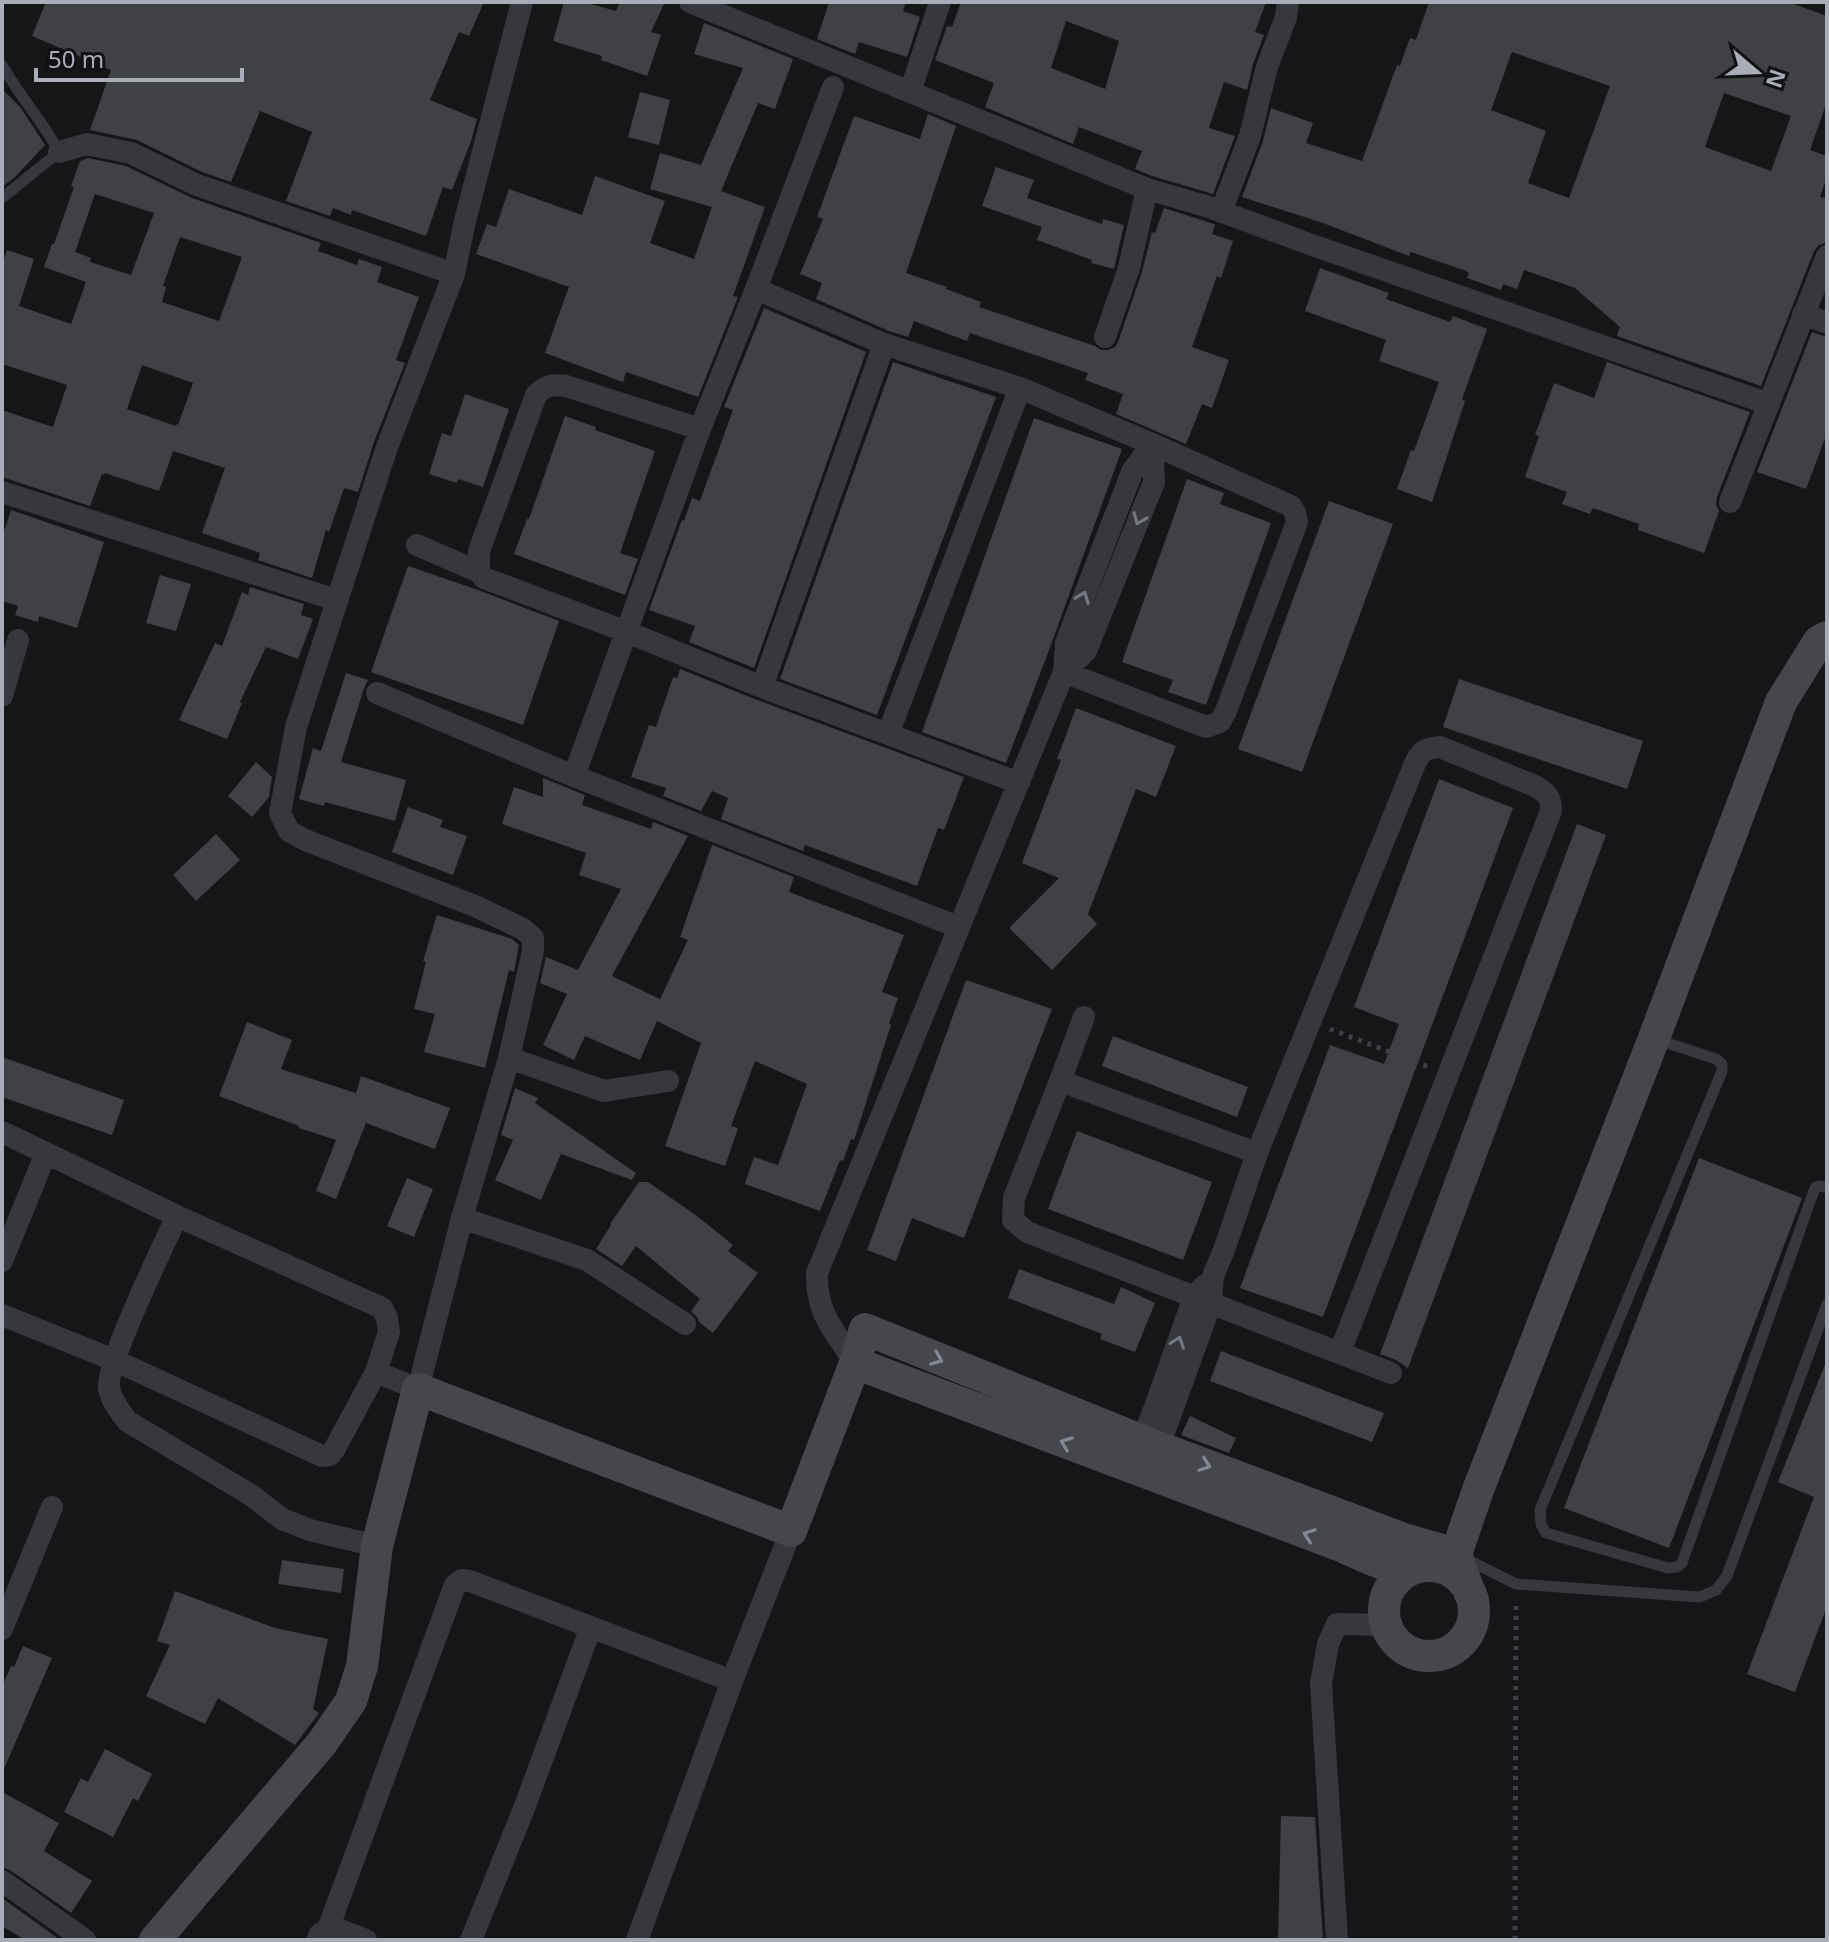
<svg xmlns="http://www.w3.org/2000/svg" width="1829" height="1942" font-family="'Noto Sans',sans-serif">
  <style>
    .building { fill: #404145; fill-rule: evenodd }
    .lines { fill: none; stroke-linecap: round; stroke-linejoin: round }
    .path { stroke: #3d3f44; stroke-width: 5; stroke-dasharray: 4 6; stroke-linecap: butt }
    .lane { stroke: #37383d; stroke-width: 11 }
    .street { stroke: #37383d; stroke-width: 22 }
    .secondary { stroke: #45474d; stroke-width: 32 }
    .oneway { stroke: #757881 }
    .oneway2 { stroke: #858993 }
  </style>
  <rect width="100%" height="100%" fill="#161618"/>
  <path class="building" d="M 46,2 L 484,2 L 469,36 L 459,32 L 430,100 L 477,119 L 471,141 L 452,190 L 443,187 L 426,236 L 352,210 L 351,215 L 333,208 L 330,216 L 286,201 L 312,132 L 260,111 L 231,182 L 202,172 L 137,140 L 90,130 L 111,70 L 32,36 Z
    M 564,2 L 583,2 L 616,11 L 620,2 L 665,2 L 651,32 L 661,35 L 647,76 L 601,60 L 602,56 L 553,41 Z
    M 829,2 L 906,2 L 903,11 L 920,17 L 907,57 L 859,42 L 855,54 L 817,39 Z
    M 961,2 L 1266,2 L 1255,32 L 1264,35 L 1253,64 L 1247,90 L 1224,82 L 1209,128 L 1235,136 L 1213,194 L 1152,176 L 1135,169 L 1142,151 L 1079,127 L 1073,144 L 985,107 L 994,83 L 935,60 L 947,26 L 952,27 ZM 1066,21 L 1119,41 L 1105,89 L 1051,68 Z
    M 1429,2 L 1788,2 L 1827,16 L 1827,101 L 1810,150 L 1827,156 L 1827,176 L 1820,197 L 1827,198 L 1827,242 L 1819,245 L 1814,251 L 1761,386 L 1617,336 L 1620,327 L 1575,288 L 1524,270 L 1517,289 L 1503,284 L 1501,290 L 1467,278 L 1469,273 L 1466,271 L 1411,252 L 1409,256 L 1323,223 L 1242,197 L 1263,141 L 1271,108 L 1313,123 L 1306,143 L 1362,161 L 1397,65 L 1400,66 L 1410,38 L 1416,40 ZM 1512,52 L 1610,86 L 1569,198 L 1528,183 L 1546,131 L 1491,110 ZM 1724,93 L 1791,116 L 1771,171 L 1705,147 Z
    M 704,23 L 793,59 L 775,109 L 758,103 L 721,191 L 765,207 L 733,296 L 738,297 L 698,397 L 626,372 L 623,382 L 545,353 L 569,287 L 476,254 L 487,224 L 496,227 L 509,189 L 582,215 L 595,176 L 665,201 L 650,243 L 694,259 L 712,207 L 650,189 L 660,153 L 701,165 L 743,68 L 694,54 Z
    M 2,89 L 20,107 L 45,145 L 14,178 L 2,187 Z
    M 640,92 L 670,100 L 659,145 L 628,137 Z
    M 928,114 L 956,126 L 906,273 L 947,287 L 946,289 L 981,302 L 979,307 L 1095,346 L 1101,350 L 1108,350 L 1115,347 L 1118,342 L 1142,272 L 1152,232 L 1155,233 L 1164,208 L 1214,224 L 1215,225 L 1212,234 L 1233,241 L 1221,278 L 1217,276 L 1192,347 L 1229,360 L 1212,408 L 1202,404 L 1186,444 L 1116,414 L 1123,394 L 1085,380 L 1088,373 L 970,333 L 967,341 L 914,321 L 908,337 L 889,331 L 816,299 L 822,283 L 800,274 L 823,219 L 817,217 L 854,116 L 920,139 Z
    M 88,158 L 126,166 L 192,198 L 321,243 L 318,251 L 357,265 L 359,259 L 382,267 L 377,282 L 419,297 L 396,360 L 405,363 L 374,442 L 358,492 L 344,488 L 329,532 L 326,530 L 312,578 L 258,560 L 260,553 L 202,533 L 225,468 L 173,451 L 159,491 L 105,473 L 104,475 L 102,474 L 90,506 L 2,477 L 2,410 L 53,427 L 67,385 L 2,364 L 2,265 L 7,250 L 34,259 L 19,306 L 71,324 L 86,282 L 44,267 L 52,244 L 54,244 L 74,187 L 71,186 L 80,161 ZM 95,194 L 154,213 L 131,275 L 90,262 L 91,258 L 75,252 ZM 180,237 L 242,257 L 219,321 L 162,302 L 166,287 L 163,286 ZM 142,365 L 193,383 L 178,425 L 176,424 L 176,426 L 127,409 Z
    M 996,167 L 1034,180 L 1027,198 L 1102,224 L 1103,219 L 1124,225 L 1114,269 L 1091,263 L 1092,260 L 1037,240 L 1042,227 L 982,206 Z
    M 1320,268 L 1389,293 L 1386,299 L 1450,322 L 1453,316 L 1487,329 L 1462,399 L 1465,401 L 1432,502 L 1397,489 L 1411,450 L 1414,451 L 1439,382 L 1379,361 L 1386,340 L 1305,311 Z
    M 764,308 L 866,352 L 754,668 L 689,642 L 695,626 L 649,610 L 682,520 L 684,521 L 692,498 L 700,501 L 733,410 L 724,407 Z
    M 1812,332 L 1827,337 L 1827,433 L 1806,489 L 1757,472 Z
    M 893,362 L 996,397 L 877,715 L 780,679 Z
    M 1607,362 L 1750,412 L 1717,497 L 1716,505 L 1719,511 L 1704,553 L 1638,530 L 1639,524 L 1593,508 L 1590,514 L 1562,504 L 1567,492 L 1525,477 L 1539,436 L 1535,435 L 1554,383 L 1594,398 Z
    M 465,394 L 509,409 L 483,487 L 458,479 L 457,483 L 429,474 L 442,433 L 451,436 Z
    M 565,416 L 596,427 L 595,430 L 655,451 L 620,553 L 638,559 L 625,595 L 514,554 L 527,519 L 529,519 Z
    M 1034,418 L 1122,449 L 1048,653 L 1006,763 L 922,732 Z
    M 1187,479 L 1224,493 L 1220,504 L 1271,523 L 1206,705 L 1168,692 L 1173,680 L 1122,662 Z
    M 1329,501 L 1393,524 L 1302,772 L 1238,749 Z
    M 11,510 L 104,542 L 77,628 L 39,616 L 38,622 L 15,615 L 18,606 L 2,601 L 2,538 Z
    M 408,566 L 475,589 L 559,621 L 523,725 L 371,672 Z
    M 160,575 L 191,584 L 176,631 L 146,623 Z
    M 250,587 L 304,604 L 301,615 L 313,619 L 298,659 L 266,647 L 240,702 L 242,703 L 227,739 L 179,720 L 215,643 L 222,646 L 242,592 L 248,595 Z
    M 680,669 L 757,700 L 964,777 L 944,830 L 938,828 L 917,886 L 805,845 L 803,851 L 721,819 L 728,798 L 712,791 L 701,811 L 663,796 L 666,788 L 631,777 L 649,725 L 656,727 L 673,677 L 677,678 Z
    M 346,673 L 368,680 L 364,688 L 341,762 L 406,780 L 395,821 L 325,802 L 324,806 L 299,799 L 313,748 L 321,751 Z
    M 1459,679 L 1643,741 L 1627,789 L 1443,727 Z
    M 1076,708 L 1176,746 L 1156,797 L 1136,789 L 1088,914 L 1097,924 L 1052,970 L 1009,928 L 1059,878 L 1022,863 L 1061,760 L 1057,759 Z
    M 256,762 L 272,777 L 269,797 L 252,817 L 228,796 Z
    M 543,778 L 585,795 L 582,805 L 651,829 L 653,822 L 688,836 L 612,976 L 660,999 L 688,940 L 680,937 L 712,845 L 794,877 L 789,892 L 904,935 L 882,992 L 898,998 L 889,1024 L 891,1025 L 854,1140 L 851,1139 L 843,1161 L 840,1160 L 820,1211 L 745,1184 L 754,1157 L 778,1165 L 807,1084 L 755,1061 L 731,1126 L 738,1128 L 725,1166 L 665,1146 L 701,1043 L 657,1021 L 640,1060 L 585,1036 L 574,1060 L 543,1045 L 567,994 L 540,983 L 546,957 L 578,970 L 621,889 L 579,875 L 586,853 L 502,824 L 514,787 L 543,797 Z
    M 1439,779 L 1513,808 L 1323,1317 L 1240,1288 L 1330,1045 L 1384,1064 L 1399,1024 L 1354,1007 Z
    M 408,807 L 443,820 L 440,827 L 467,836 L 453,875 L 392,852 Z
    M 1577,824 L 1606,835 L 1408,1368 L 1396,1360 L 1380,1354 Z
    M 216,834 L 240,860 L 196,901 L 173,875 Z
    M 437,915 L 512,939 L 519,945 L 514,972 L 509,970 L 485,1068 L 424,1052 L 435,1014 L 414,1009 L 426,962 L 423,961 Z
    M 966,980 L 1052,1009 L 964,1238 L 912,1218 L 896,1261 L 867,1250 Z
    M 247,1022 L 292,1040 L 281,1069 L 356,1093 L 361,1076 L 450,1108 L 435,1149 L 366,1123 L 336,1199 L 316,1191 L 336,1140 L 299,1128 L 299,1126 L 219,1096 Z
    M 1113,1036 L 1248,1087 L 1237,1117 L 1102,1066 Z
    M 2,1057 L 124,1100 L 112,1135 L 2,1097 Z
    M 515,1088 L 538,1098 L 535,1103 L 636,1173 L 632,1180 L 561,1154 L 541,1200 L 495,1180 L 513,1140 L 501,1135 Z
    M 1077,1131 L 1212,1182 L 1183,1260 L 1048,1209 Z
    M 1699,1158 L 1802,1198 L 1669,1548 L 1564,1508 Z
    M 407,1178 L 433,1189 L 414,1237 L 387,1226 Z
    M 639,1182 L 648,1182 L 697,1216 L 733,1245 L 728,1251 L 758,1273 L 713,1333 L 699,1322 L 697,1317 L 691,1311 L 700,1299 L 636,1246 L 622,1266 L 596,1249 L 611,1225 L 610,1224 Z
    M 1019,1269 L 1114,1304 L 1121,1287 L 1155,1303 L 1135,1352 L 1100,1339 L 1102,1334 L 1008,1298 Z
    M 1221,1351 L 1384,1413 L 1372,1442 L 1210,1381 Z
    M 1826,1362 L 1827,1362 L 1827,1606 L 1795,1692 L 1747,1674 L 1814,1497 L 1778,1482 Z
    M 1190,1416 L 1236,1438 L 1229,1453 L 1181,1435 Z
    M 282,1560 L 344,1569 L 341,1593 L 278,1584 Z
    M 175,1591 L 275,1628 L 328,1639 L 313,1709 L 319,1713 L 295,1745 L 218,1698 L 205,1724 L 146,1696 L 170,1645 L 157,1641 Z
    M 23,1646 L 52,1658 L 3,1771 L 2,1687 L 11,1666 L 14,1667 Z
    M 105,1749 L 152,1774 L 138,1801 L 133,1798 L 113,1837 L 64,1812 L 81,1778 L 88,1782 Z
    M 2,1792 L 59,1823 L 44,1851 L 92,1881 L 71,1913 L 10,1870 L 2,1867 Z
    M 1281,1816 L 1315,1817 L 1323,1940 L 1278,1940 Z
    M 2,1898 L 56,1937 L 55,1940 L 25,1940 L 2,1926 Z"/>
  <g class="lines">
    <path class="path" d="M 1330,1029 L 1429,1067
      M 1515,1940 L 1516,1601"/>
    <path class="lane" d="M 2,65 C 19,96 43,121 59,152 L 2,198
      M 1655,1039 L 1716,1059 L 1722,1064 L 1722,1071 L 1540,1510 L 1541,1524 L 1546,1533 L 1668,1568 L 1677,1567 L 1682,1563 L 1813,1193 L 1816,1187 L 1821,1186 L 1827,1188
      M 1464,1558 L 1516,1584 L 1700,1597 L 1716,1590 L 1727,1576 L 1827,1304"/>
    <path class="street" d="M 690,2 L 1147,189 L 1209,207 L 1312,245 L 1769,404
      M 910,92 L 940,2
      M 59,152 L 87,144 L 131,153 L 197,185 L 454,274
      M 1221,212 L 1250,136 L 1267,67 L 1286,17 L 1288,2
      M 756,289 L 884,344 L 1020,388 L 1152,444 L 1291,506 L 1295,513 L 1297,522 L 1226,711 L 1220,722 L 1206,727 L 1064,672
      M 1803,314 L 1827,323
      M 1105,337 L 1129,268 L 1147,189
      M 700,429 L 566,386 C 552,384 546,385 536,395 L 479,551 L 479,572 L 484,578 L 627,632 L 762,687 L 1019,783
      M 2,492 L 336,600
      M 1730,502 L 1827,256
      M 417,545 L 479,572
      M 1064,672 L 1086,651 L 1154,482 L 1152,444
      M 762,687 L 884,344
      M 377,693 L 574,776 L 958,927
      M 2,696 L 18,640
      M 888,734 L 1020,388
      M 574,776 L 700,429 L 756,289 L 833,87
      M 509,1058 L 604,1091 L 668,1081
      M 1060,1081 L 1084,1017
      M 2,1132 L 177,1216 L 382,1308 L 387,1318 L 389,1332 L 376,1372 L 334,1450 L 330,1455 L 322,1456 L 114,1360 L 2,1315
      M 1257,1153 L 1060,1081 L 1014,1198 L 1013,1220 L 1027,1232 L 1391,1373
      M 177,1216 C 164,1244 105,1366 109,1388 C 111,1401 120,1411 127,1421 L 251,1495 L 282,1519 L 310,1530 L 377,1546
      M 462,1218 L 587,1260 L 685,1324
      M 2,1261 L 46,1153
      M 855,1363 C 834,1329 816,1315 817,1273 L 1064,672 L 1066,643 L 1132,472 L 1152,444
      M 376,1372 L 418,1389 L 462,1218 L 509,1058 L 533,951 L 533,938 L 523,929 L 475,906 L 305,840 L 289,831 L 280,813 L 296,727 L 387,447 L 454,274 L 465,221 L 522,2
      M 1137,1453 L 1155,1407 L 1194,1297 L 1204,1286
      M 1154,1460 L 1211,1303 L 1213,1276 L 1224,1250 L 1257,1153 L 1416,761 C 1422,750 1427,748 1440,747 L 1535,786 C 1547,793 1551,797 1551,811 L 1340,1352
      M 2,1629 L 52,1507
      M 2,1881 L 85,1940
      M 328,1929 L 455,1585 L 462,1580 L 470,1581 L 732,1681
      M 318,1939 L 319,1935 L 328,1929 L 340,1930 L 366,1940
      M 471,1940 L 525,1806 L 591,1627
      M 637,1940 L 732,1681 L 791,1531
      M 1337,1940 L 1321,1684 L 1328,1644 L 1337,1624 L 1386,1625"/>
    <path class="secondary" d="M 855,1363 L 1341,1546 C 1362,1555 1398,1576 1421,1565 C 1429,1561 1436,1555 1443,1550
      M1384 1611a45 45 0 1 1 90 0a45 45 0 1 1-90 0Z
      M 1470,1594 L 1456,1554 L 1478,1490 L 1654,1038 L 1781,702 L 1819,641 L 1827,637
      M 155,1940 L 322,1743 L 351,1701 L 362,1666 L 377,1546 L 418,1389 L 791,1531 L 855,1363 L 865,1329 L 1158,1447 L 1404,1539 L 1456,1554"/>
  </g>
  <defs><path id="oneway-chevron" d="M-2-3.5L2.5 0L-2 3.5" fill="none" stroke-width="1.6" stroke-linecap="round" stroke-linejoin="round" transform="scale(2)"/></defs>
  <g class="oneway">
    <use href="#oneway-chevron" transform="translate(1139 519) rotate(112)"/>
    <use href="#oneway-chevron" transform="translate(1083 597) rotate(-69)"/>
    <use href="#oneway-chevron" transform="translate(1178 1342) rotate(-71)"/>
  </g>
  <g class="oneway2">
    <use href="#oneway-chevron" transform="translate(937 1359) rotate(22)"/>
    <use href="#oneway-chevron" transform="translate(1066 1443) rotate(-159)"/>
    <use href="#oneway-chevron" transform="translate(1205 1465) rotate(20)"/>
    <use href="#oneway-chevron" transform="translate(1309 1535) rotate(-160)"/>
  </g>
  <rect width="1829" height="1942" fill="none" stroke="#a8adb8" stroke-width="8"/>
  <g transform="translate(1757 72) rotate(109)" stroke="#111113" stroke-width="6" paint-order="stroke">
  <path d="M0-6L14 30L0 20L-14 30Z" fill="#a8adb8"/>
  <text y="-12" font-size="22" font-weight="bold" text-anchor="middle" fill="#a8adb8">N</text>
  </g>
  <path d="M36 68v12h206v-12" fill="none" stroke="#a8adb8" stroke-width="4"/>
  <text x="48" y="68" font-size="24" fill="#a8adb8" stroke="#111113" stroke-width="6" paint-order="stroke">50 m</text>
</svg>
